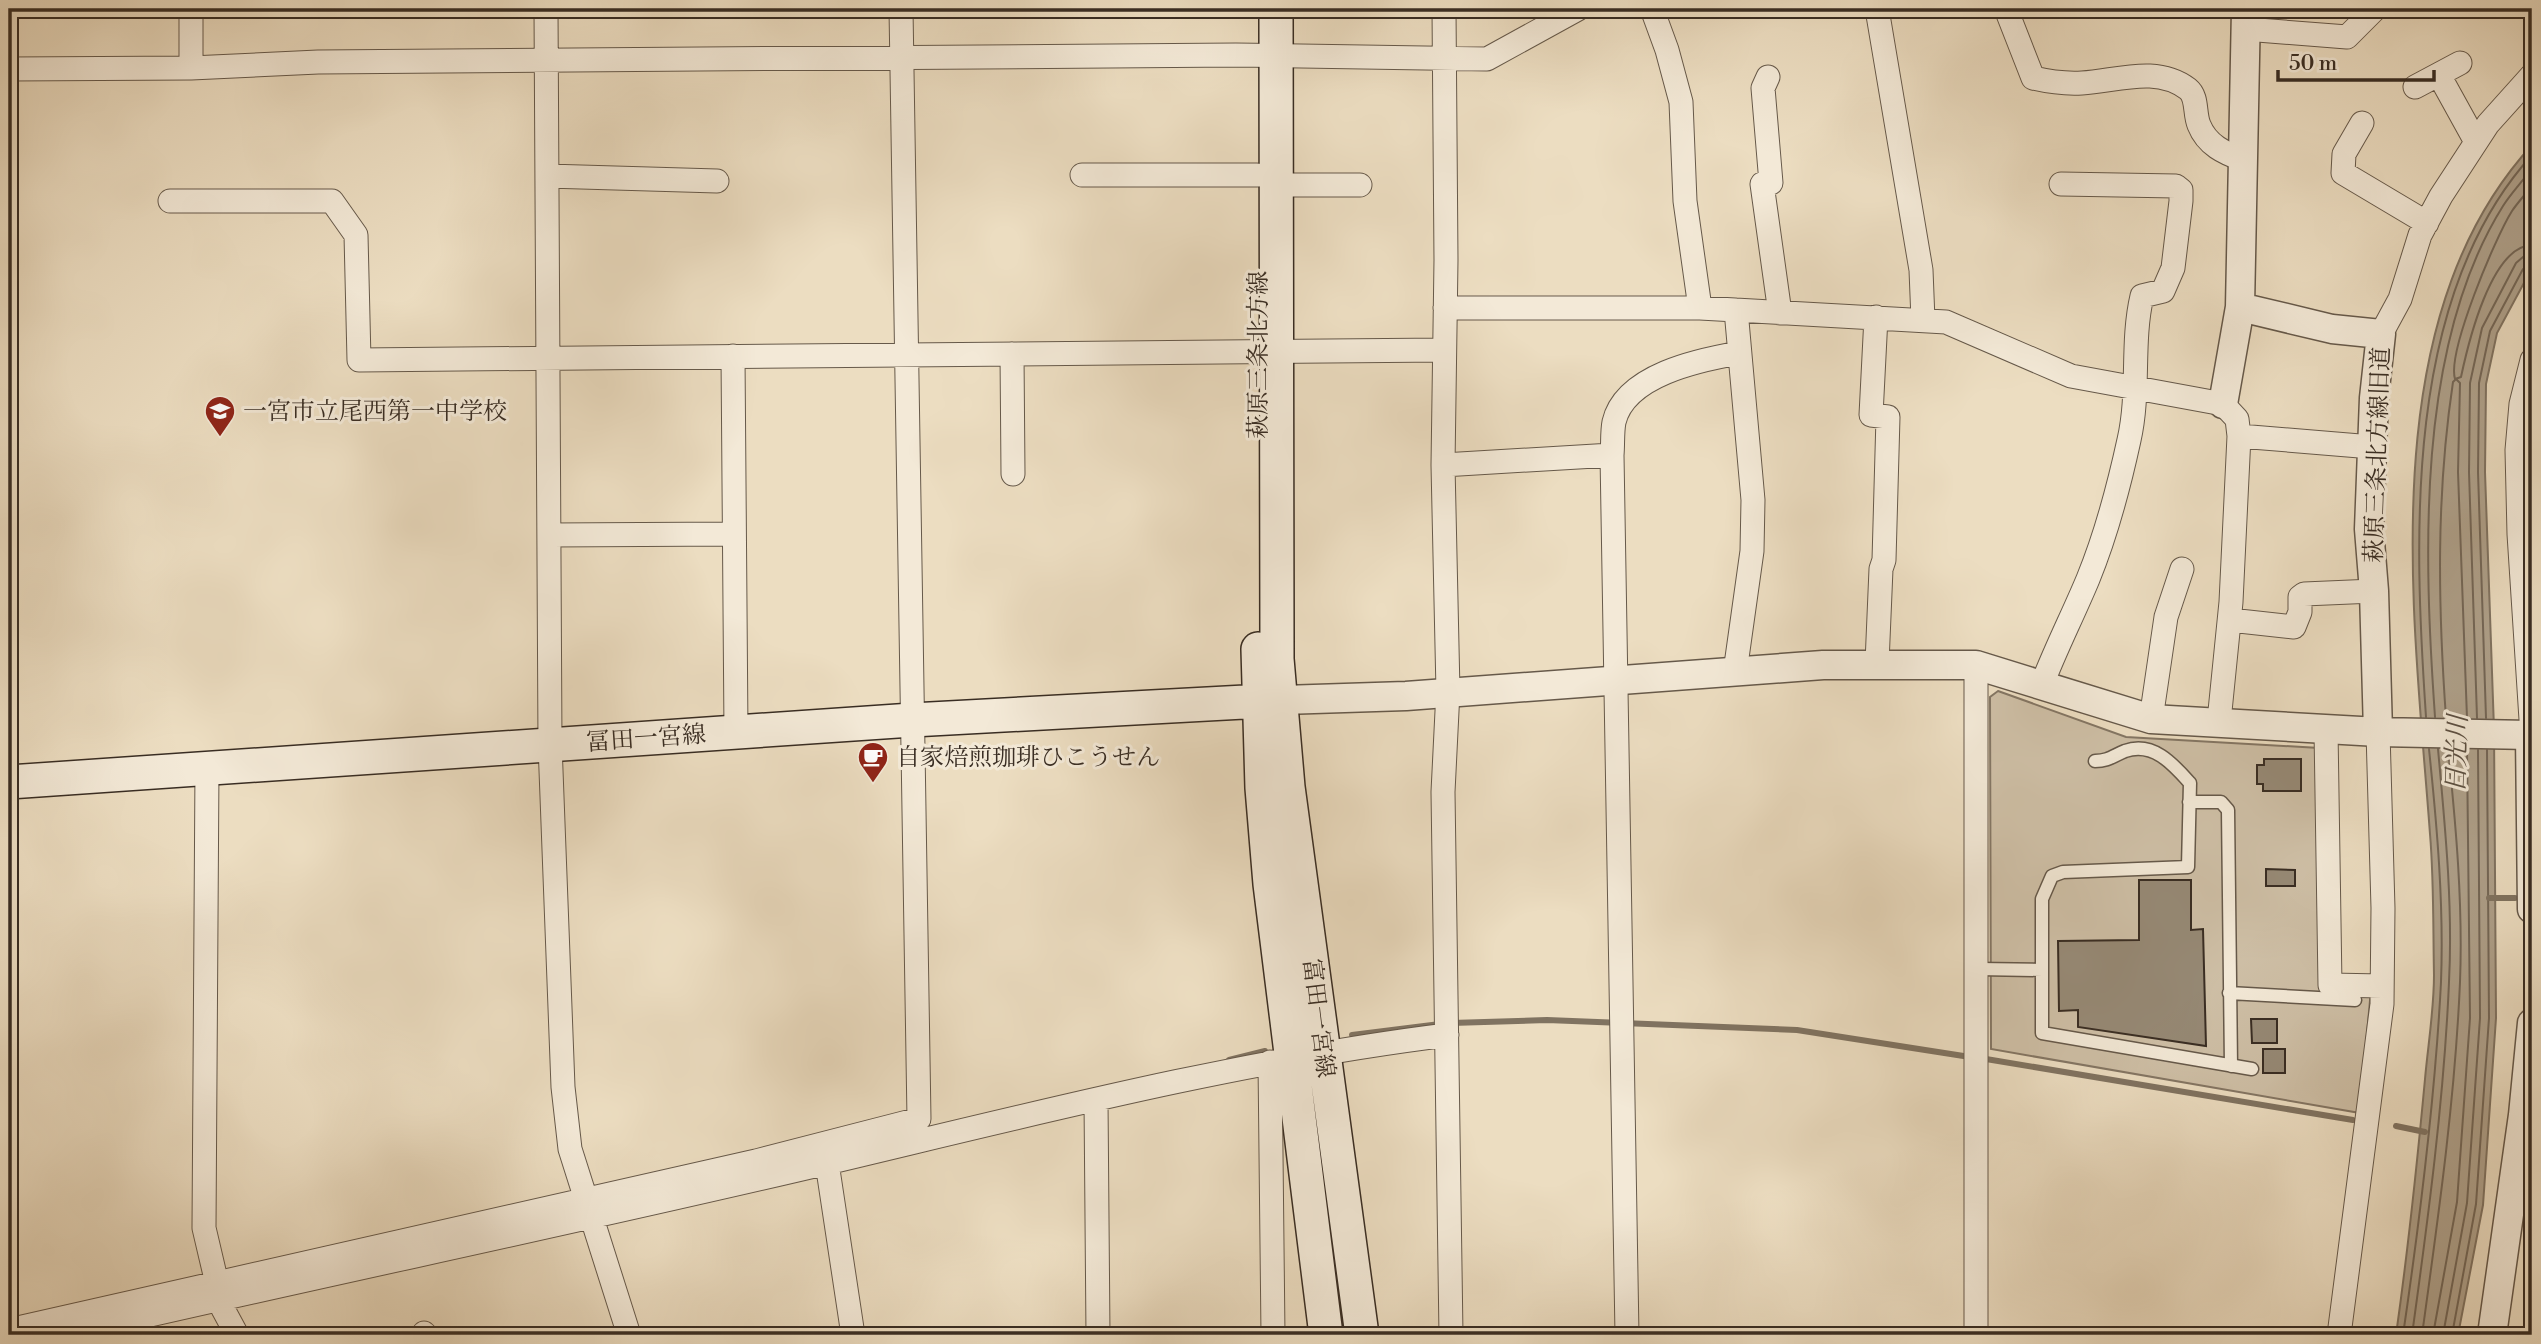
<svg xmlns="http://www.w3.org/2000/svg" width="2541" height="1344" font-family="'Libre Bodoni','Noto Serif JP',serif">
  <style>
    .green { fill: #cebfa6; stroke: #847664; stroke-width: 2 }
    .water { fill: #afa18b; stroke: #807361; stroke-width: 2 }
    .lines { fill: none; stroke-linecap: round; stroke-linejoin: round }
    .shore { stroke: #746757; stroke-width: 2 }
    .stream { stroke: #807361; stroke-width: 6 }
    .building { fill: #968975; stroke: #392d23; stroke-width: 2 }
    .service-casing { stroke: #66594a; stroke-width: 15 }
    .minor-casing { stroke: #66594a; stroke-width: 25 }
    .tertiary-casing { stroke: #66594a; stroke-width: 31 }
    .secondary-casing { stroke: #392d23; stroke-width: 36 }
    .service { stroke: #f3e9d7; stroke-width: 12 }
    .minor { stroke: #f3e9d7; stroke-width: 23 }
    .tertiary { stroke: #f3e9d7; stroke-width: 28 }
    .secondary { stroke: #f3e9d7; stroke-width: 33 }
    .labels { text-anchor: middle; stroke-width: 6; stroke-linejoin: round; paint-order: stroke }
    .street-label { font-size: 24px; fill: #392d23; stroke: #f3e9d7 }
    .poi-label { font-size: 24px; fill: #392d23; stroke: #f3e9d7; text-anchor: start }
    .water-label { font-size: 26px; font-style: italic; fill: #5c5042; stroke: #f3e9d7 }
  </style>
  <rect width="100%" height="100%" fill="#ecddc1"/>
  <filter id="stains"><feTurbulence type="fractalNoise" baseFrequency=".00286" numOctaves="4"/><feColorMatrix values="0 0 0 0 .2 0 0 0 0 .09 0 0 0 0 .02 0 0 0 .5 -.17"/></filter>
  <radialGradient id="worn" r=".72"><stop offset=".6" stop-color="#630" stop-opacity="0"/><stop offset="1" stop-color="#630" stop-opacity=".3"/></radialGradient>
  <path class="green" d="M 1998,691 L 2126,737 L 2319,748 L 2323,988 L 2371,989 L 2360,1113 L 1991,1049 L 1990,697 Z"/>
  <path class="water" d="M 2532,145 L 2532,268 L 2497,333 L 2486,384 L 2485,472 L 2494,729 L 2496,1018 L 2483,1205 L 2458,1335 L 2396,1335 C 2408,1250 2417,1165 2425,1079 C 2428,1045 2434,1010 2434,975 C 2433,929 2434,881 2430,834 C 2414,615 2371,321 2532,145 Z"/>
  <g class="lines">
    <path class="shore" d="M 2532,185 C 2526,194 2518,202 2512,211 C 2495,238 2447,352 2455,379 L 2461,377 C 2468,344 2491,246 2532,245
      M 2426,717 C 2414,538 2403,297 2532,155
      M 2435,717 C 2424,559 2415,346 2503,206 C 2511,193 2523,181 2532,168
      M 2446,718 C 2438,605 2436,495 2453,382 L 2456,379 L 2460,383 L 2458,472 L 2467,718
      M 2477,718 L 2469,472 L 2470,383 L 2482,328 L 2516,263 L 2523,257 L 2532,255
      M 2486,718 L 2478,472 L 2479,383 L 2490,331 L 2523,269 L 2532,264
      M 2403,1335 C 2420,1219 2435,1100 2441,982 C 2444,905 2437,826 2429,749
      M 2412,1335 C 2428,1219 2444,1100 2449,982 C 2453,905 2445,826 2438,749
      M 2422,1335 C 2438,1219 2455,1100 2460,982 C 2463,905 2456,826 2448,749
      M 2433,1335 L 2457,1202 L 2470,1018 L 2467,750
      M 2443,1335 L 2467,1203 L 2480,1018 L 2478,750
      M 2452,1335 L 2476,1204 L 2489,1018 L 2487,750"/>
    <path class="stream" d="M 2489,898 L 2515,898
      M 1451,1023 L 1547,1020 L 1797,1030 L 1970,1057
      M 1352,1035 L 1440,1024
      M 1980,1058 L 2353,1120
      M 1229,1060 L 1265,1051
      M 2396,1126 L 2425,1132"/>
  </g>
  <path class="building" d="M 2264,759 L 2301,759 L 2301,791 L 2263,791 L 2263,784 L 2257,784 L 2257,765 L 2264,765 Z
    M 2266,869 L 2295,870 L 2295,886 L 2266,886 Z
    M 2139,880 L 2191,880 L 2191,930 L 2203,929 L 2206,1046 L 2078,1027 L 2078,1010 L 2059,1011 L 2058,941 L 2139,940 Z
    M 2251,1019 L 2277,1019 L 2277,1043 L 2252,1043 Z
    M 2263,1049 L 2285,1049 L 2285,1073 L 2263,1073 Z"/>
  <g class="lines">
    <g class="service-casing">
      <path id="service" d="M 2095,761 C 2108,761 2113,756 2125,751 C 2153,741 2173,764 2190,783 L 2188,867 L 2063,872 L 2052,876 L 2042,899 L 2042,1033 L 2252,1069
        M 2189,802 L 2221,802 L 2228,810 L 2231,1066
        M 1978,969 L 2042,970
        M 2229,993 L 2355,1000"/>
    </g>
    <g class="minor-casing">
      <path id="minor" d="M 191,9 L 191,68
        M 546,9 L 550,744 L 563,1087 L 570,1149 L 629,1335
        M 1444,9 L 1446,260 L 1443,465 L 1448,691 L 1443,792 L 1451,1335
        M 1652,9 L 1667,50 L 1681,102 L 1685,201 L 1700,308
        M 1877,9 L 1921,270 L 1923,320
        M 2006,9 L 2033,78 C 2050,82 2065,84 2082,83 C 2117,81 2156,65 2188,89 C 2198,97 2194,113 2199,125 C 2207,145 2224,153 2244,160
        M 2245,29 L 2347,37 L 2375,9
        M 9,69 L 191,68 L 318,62 L 1236,55 L 1487,59 L 1578,9
        M 2439,75 L 2476,142
        M 1768,77 L 1763,88 L 1771,183 L 1762,184 L 1780,313
        M 2415,87 L 2460,63
        M 2362,123 L 2344,154 L 2343,173 L 2427,223
        M 1082,175 L 1257,175
        M 547,176 L 717,181
        M 1277,185 L 1360,185
        M 170,201 L 332,201 L 356,235 L 359,360 L 1444,350
        M 1445,308 L 1700,308 L 1946,322 L 2071,376 L 2223,404 L 2237,419 L 2239,436 L 2372,447
        M 1876,317 L 1871,415 L 1888,417 L 1884,560 L 1881,569 L 1877,663
        M 2381,334 L 2400,299 L 2420,235 L 2441,196 L 2488,124 L 2532,75
        M 1012,354 L 1013,474
        M 733,356 L 736,732
        M 2532,360 L 2521,404 L 2517,450 L 2519,534 L 2532,735
        M 1443,465 L 1612,455
        M 550,535 L 734,534
        M 2230,620 L 2294,627 L 2300,612 L 2300,597 L 2304,594 L 2374,591
        M 1976,665 L 1976,1335
        M 1735,672 L 1752,551 L 1753,500 L 1736,310
        M 2041,687 C 2055,650 2073,615 2088,579 C 2106,535 2119,486 2129,440 C 2140,392 2131,343 2142,296 L 2163,291 L 2173,268 L 2181,201 L 2181,190 L 2176,186 L 2061,184
        M 2151,719 L 2166,617 L 2182,569
        M 2219,721 L 2231,602 L 2239,436
        M 2326,730 L 2330,985 L 2382,986
        M 207,767 L 204,1228 L 223,1309 L 237,1335
        M 1270,1062 L 1273,1335
        M 1096,1100 L 1098,1335
        M 827,1163 L 853,1335
        M 9,1330 L 756,1161 L 919,1119 L 901,9
        M 424,1333 L 426,1335
        M 63,1335 C 317,1276 573,1223 827,1163 C 1033,1114 1238,1061 1447,1035
        M 1627,1335 L 1612,455 C 1613,445 1612,432 1614,422 C 1625,375 1699,360 1739,353
        M 2339,1335 L 2382,1004 L 2383,908 L 2378,732"/>
    </g>
    <g class="tertiary-casing">
      <path id="tertiary" d="M 2240,307 L 2332,329 L 2381,334 L 2374,398 L 2369,529 L 2374,591 L 2378,732
        M 2223,404 L 2240,307 L 2246,9
        M 1283,700 L 1406,696 L 1823,665 L 1976,665 L 2151,719 L 2378,732 L 2530,735 L 2532,909
        M 2492,1335 L 2523,1115 L 2532,1023"/>
    </g>
    <g class="secondary-casing">
      <path id="secondary" d="M 1276,9 L 1277,659 L 1288,787 L 1362,1335
        M 1258,649 L 1262,788 L 1270,884 L 1326,1335
        M 9,782 L 912,720 L 1281,700"/>
    </g>
    <use href="#service" class="service"/>
    <use href="#minor" class="minor"/>
    <use href="#tertiary" class="tertiary"/>
    <use href="#secondary" class="secondary"/>
  </g>
  <defs>
    <g id="school-pin" transform="scale(1.575)"><path d="M0 17L-7.5 6A9.5 9.5 0 1 1 7.5 6Z" fill="#8f2418" stroke="#f3e9d7"/><path d="M0-5L7-2L0 1L-7-2ZM-4 1L0 2.5L4 1V4Q0 6-4 4Z" fill="#fff"/></g>
    <g id="cafe-pin" transform="scale(1.575)"><path d="M0 17L-7.5 6A9.5 9.5 0 1 1 7.5 6Z" fill="#8f2418" stroke="#f3e9d7"/><path d="M-5.5-4.5H6V0H3Q3 3.5 0 3.5H-2.5Q-5.5 3.5-5.5 0ZM3-3.2v2h1.7v-2ZM-6 4.5H4V6H-6Z" fill="#fff"/></g>
  </defs>
  <g fill-rule="evenodd">
    <use href="#school-pin" x="220" y="411"/>
    <use href="#cafe-pin" x="873" y="757"/>
  </g>
  <g class="labels">
    <g class="street-label">
      <text transform="translate(1258 355) rotate(-90)" y="8">萩原三条北方線</text>
      <text transform="translate(2377 455) rotate(-88)" y="8">萩原三条北方線旧道</text>
      <text transform="translate(646 738) rotate(-4)" y="8">冨田一宮線</text>
      <text transform="translate(1319 1018) rotate(83)" y="8">富田一宮線</text>
    </g>
    <g class="poi-label">
      <text x="243" y="419">一宮市立尾西第一中学校</text>
      <text x="896" y="765">自家焙煎珈琲ひこうせん</text>
    </g>
    <g class="water-label">
      <text transform="translate(2456 754) rotate(-88)" y="9">日光川</text>
    </g>
  </g>
  <rect width="2541" height="1344" fill="none" stroke="#ecddc1" stroke-width="35"/>
  <rect x="10" y="10" width="2520" height="1323" fill="none" stroke="#392d23" stroke-width="3.5"/>
  <rect x="18" y="18" width="2506" height="1309" fill="none" stroke="#392d23" stroke-width="2"/>
  <path d="M2278 70v10h156v-10" fill="none" stroke="#392d23" stroke-width="3.5"/>
  <text x="2289" y="70" font-size="21" fill="#392d23" stroke="#f3e9d7" stroke-width="5" paint-order="stroke">50 m</text>
  <rect width="100%" height="100%" filter="url(#stains)"/>
  <rect width="100%" height="100%" fill="url(#worn)"/>
</svg>
